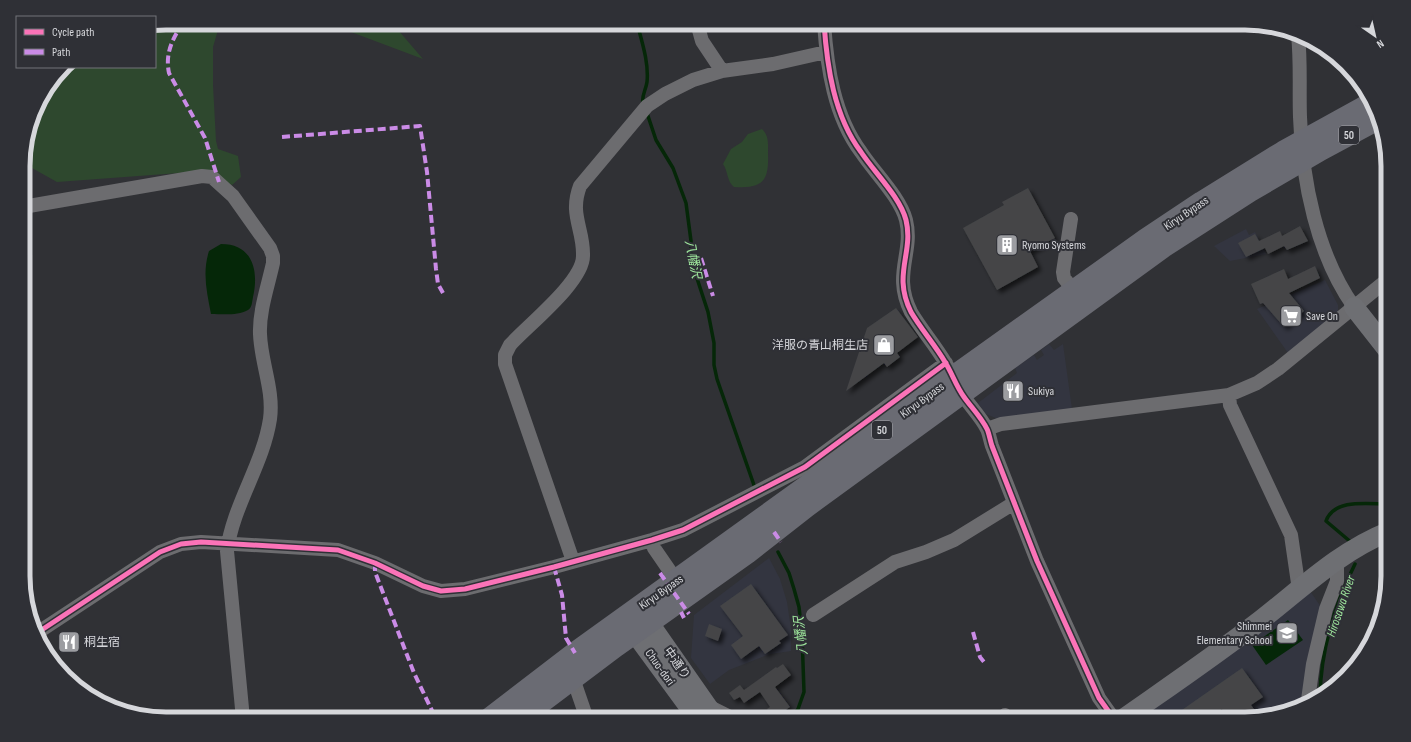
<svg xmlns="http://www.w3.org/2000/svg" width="1411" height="742" font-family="'Sofia Sans Condensed','Noto Sans JP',sans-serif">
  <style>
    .built { fill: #333540 }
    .green { fill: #2e482e }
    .water { fill: #052708 }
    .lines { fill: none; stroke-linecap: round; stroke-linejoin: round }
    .stream { stroke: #052708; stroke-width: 3.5 }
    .building { fill: #444547; filter: url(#shadow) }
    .street { stroke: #6c6c6f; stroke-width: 14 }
    .secondary { stroke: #6e6f73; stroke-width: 20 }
    .highway { stroke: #6a6b73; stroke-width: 22 }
    .quiet { stroke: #ca8be6; stroke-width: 4; stroke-dasharray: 8 4; stroke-linecap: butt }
    .cycleway-casing { stroke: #2f3036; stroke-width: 8 }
    .cycleway { stroke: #fb73b8; stroke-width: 5 }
    .labels { text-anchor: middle; stroke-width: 4; stroke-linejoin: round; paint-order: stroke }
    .shield { fill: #2f3036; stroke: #a4a5aa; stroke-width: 1 }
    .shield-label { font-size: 11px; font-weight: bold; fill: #d6d7db }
    .street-label { font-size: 12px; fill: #d6d7db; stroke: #2f3036 }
    .poi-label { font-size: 12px; fill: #d6d7db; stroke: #2f3036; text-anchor: start }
    .water-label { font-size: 13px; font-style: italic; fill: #9fe79d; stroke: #2f3036 }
    .rim { fill: none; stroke: #d6d7db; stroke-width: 5 }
  </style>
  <defs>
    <filter id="shadow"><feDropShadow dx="3.5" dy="3.5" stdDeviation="2" flood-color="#0009"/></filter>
  </defs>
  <rect width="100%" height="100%" fill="#303135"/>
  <path class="built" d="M 1246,229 L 1249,235 L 1255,232 L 1266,254 L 1230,261 L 1214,246 Z
    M 1325,280 L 1338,305 L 1338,313 L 1288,353 L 1257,309 Z
    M 1049,344 L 1054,350 L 1063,344 L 1072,409 L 998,419 L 986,414 L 978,403 L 1017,373 L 1015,368 L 1034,355 L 1037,360 L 1044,355 L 1041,350 Z
    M 769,558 L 780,579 L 787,602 L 791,629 L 791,651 L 770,654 L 729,670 L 710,684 L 691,658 L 694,615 Z
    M 1310,591 L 1321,607 L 1305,702 L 1254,719 L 1139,719 Z"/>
  <path class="green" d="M 166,23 L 220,23 L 213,47 L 213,85 L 216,141 L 218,149 L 238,156 L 241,177 L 232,185 L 206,171 L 57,182 L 23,163 L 23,157 L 38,103 L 65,67 L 155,67 L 155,25 Z
    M 327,23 L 392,23 L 423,59 Z
    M 762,129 C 769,136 768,143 768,153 C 769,180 764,189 734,187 C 727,182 728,171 723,164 L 731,149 L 742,142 L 748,134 Z"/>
  <path class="water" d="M 221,244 C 253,244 259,271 253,297 C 252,302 252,308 248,310 C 237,316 222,314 211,314 C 207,293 202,273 209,251 Z
    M 1288,620 L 1303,640 L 1266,665 L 1252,645 Z"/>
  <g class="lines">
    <path class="stream" d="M 637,23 C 642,42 649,63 647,82 C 646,90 641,96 643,104
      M 647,113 L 656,140 L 673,168 L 686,203 L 691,241 L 691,260 L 708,312 L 714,343 L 714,365 L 717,379 L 755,488
      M 1352,543 L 1326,521 C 1334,498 1369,504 1388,504
      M 778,552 L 789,573 L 794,589 L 799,607 L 802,634 L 804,692 L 798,709 L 790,719
      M 1320,696 C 1321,651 1335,604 1355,564"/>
  </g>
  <path class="building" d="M 1028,188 L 1055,238 L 1030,251 L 1038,267 L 997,290 L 963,228 L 1004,205 L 1002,202 Z
    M 1300,226 L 1308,241 L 1287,250 L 1284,246 L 1268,254 L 1265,248 L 1246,257 L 1238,243 L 1255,234 L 1259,241 L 1280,231 L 1282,236 Z
    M 1315,266 L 1320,278 L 1289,293 L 1304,311 L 1284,327 L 1263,303 L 1260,304 L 1251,284 L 1284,269 L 1288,279 Z
    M 896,308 L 918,337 L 897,353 L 900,357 L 887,367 L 884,363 L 846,391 L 867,328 Z
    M 751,584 L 788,635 L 779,641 L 781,643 L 765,654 L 759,646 L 741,659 L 731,645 L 743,636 L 720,606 Z
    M 709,624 L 722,629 L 718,641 L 705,636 Z
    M 783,664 L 791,675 L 775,687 L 790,707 L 774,718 L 767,709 L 770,707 L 760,692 L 744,703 L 740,697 L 734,700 L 729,693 L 740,685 L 744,690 L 776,667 L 777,668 Z
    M 1242,668 L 1263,697 L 1251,705 L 1260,717 L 1254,719 L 1226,719 L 1222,709 L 1208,719 L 1169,719 Z"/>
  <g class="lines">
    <path class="street" d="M 697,23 L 702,41 L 722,71
      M 824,23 C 827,67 834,116 861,152 C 874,172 900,197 906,220 C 914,253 892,274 911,312 C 921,329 935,345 945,362 C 952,373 956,386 964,397 C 971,407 981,417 987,429 C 989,433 990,440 992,446 L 1037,561 L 1099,698 L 1114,719
      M 1298,35 C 1301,63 1299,90 1300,117 C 1302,181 1317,255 1354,307
      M 23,207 L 202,176 L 212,177 L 233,196 L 270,248 L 273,256 L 273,263 C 268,286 259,311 260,334 C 261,363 274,390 270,419 C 263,465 233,505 227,551 L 243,719
      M 1071,219 L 1063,272 L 1064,278 L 1074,291
      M 1229,395 L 1230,405 L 1291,535 L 1299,590
      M 987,429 L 1001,424 L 1229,395 L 1257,383 L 1278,369 L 1387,280
      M 652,540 L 654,548 L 676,580
      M 573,561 L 505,364 L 505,355 L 510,345 C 528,325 583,282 583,256 C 584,229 569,215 580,186 L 647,106 L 665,94 L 693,80 L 722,71 L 773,64 L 826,52
      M 813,615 L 895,562 L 926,552 L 954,540 L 1014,503
      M 40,631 L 160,552 L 181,544 L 201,542 L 338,550 L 375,563 L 423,586 L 441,591 L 465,589 L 554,567 L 652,540 L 683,530 L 805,467 L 946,363
      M 571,680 L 576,687 L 587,719
      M 1308,700 L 1313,664 L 1326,609 L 1337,581 L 1337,566 L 1335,562
      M 706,705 L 734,719
      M 1005,715 L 1008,719"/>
    <path class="secondary" d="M 1354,307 L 1387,349
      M 635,614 L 649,623 L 716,719
      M 632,617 L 635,633 L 698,719
      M 1123,719 C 1170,686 1217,654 1261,620 C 1302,588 1340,551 1388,532"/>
    <path class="highway" d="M 489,719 L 575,653 L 807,486 L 939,387 L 1145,240 L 1202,202 L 1283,152 L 1370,104
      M 519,719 L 616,646 L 747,553 L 807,506 L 1163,247 L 1250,191 L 1322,149 L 1376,120"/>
    <path class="quiet" d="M 183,23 C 172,39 165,54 169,73 L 205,138 L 219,182
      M 282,137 L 420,126 L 427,172 L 436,269 L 438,284 L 443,293
      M 701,258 L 713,296
      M 774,532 L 781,542
      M 375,563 L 375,572 L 414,673 L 436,719
      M 554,567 L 562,595 L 566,638 L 575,653
      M 660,573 L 689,614
      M 681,612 L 684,618
      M 973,632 L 980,657 L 984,662"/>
    <g class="cycleway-casing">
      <path id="cycleway" d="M 824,23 C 827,67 834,116 861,152 C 874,172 900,197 906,220 C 914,253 892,274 911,312 C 921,329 935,345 945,362 C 952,373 956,386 964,397 C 971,407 981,417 987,429 C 989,433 990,440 992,446 L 1037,561 L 1099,698 L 1114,719
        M 40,631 L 160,552 L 181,544 L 201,542 L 338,550 L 375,563 L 423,586 L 441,591 L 465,589 L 554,567 L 652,540 L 683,530 L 805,467 L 946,363"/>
    </g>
    <use href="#cycleway" class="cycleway"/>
  </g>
  <defs>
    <g id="building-square" transform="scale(1.15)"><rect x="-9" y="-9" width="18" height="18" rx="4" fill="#9c9da1" stroke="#2f3036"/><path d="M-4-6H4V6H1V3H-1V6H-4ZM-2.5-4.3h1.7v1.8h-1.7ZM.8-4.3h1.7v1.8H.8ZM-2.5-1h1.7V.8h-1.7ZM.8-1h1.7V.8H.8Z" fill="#fff"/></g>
    <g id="supermarket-square" transform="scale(1.15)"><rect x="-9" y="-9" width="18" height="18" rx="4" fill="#9c9da1" stroke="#2f3036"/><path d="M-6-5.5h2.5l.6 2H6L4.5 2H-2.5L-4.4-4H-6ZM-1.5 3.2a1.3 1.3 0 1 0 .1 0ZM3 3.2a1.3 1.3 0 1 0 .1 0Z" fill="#fff"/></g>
    <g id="shop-square" transform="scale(1.15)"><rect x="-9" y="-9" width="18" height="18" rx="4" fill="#9c9da1" stroke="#2f3036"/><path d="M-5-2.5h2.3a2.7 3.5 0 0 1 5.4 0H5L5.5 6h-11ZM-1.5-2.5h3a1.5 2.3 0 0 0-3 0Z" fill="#fff"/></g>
    <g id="restaurant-square" transform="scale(1.15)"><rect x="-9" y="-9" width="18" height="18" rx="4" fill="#9c9da1" stroke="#2f3036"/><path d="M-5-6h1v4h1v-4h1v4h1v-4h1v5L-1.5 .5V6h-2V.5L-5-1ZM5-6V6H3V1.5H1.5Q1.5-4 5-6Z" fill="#fff"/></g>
    <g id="school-square" transform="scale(1.15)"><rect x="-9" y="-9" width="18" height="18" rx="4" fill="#9c9da1" stroke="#2f3036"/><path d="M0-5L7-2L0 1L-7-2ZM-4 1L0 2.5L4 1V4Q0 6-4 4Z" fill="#fff"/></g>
  </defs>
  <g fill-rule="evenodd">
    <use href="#building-square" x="1007" y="245"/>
    <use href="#supermarket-square" x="1291" y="316"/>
    <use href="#shop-square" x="884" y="345"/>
    <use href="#restaurant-square" x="1013" y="391"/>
    <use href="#school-square" x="1287" y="633"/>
    <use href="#restaurant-square" x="69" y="642"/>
  </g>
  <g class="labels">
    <g class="shield">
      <rect x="1339" y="126" width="20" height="18" rx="3"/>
      <rect x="872" y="421" width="20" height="18" rx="3"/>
    </g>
    <g class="shield-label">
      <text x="1349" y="139">50</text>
      <text x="882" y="434">50</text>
    </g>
    <g class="street-label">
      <text transform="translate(1186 213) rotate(-34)" y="4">Kiryu Bypass</text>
      <text transform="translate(922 400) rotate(-36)" y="4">Kiryu Bypass</text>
      <text transform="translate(661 592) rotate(-35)" y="4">Kiryu Bypass</text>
      <text transform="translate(677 663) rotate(55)" y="4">中通り</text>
      <text transform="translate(660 667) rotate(54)" y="4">Chuo-dori</text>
    </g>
    <g class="poi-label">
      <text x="1022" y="249">Ryomo Systems</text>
      <text x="1306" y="320">Save On</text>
      <text x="868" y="349" text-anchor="end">洋服の青山桐生店</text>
      <text x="1028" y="395">Sukiya</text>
      <text x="1272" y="630" text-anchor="end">Shimmei<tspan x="1272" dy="14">Elementary School</tspan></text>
      <text x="84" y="646">桐生宿</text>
    </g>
    <g class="water-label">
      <text transform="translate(694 259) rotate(79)" y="5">八幡沢</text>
      <text transform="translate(1340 606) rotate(-71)" y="5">Hirosawa River</text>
      <text transform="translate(800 636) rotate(-96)" y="5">八幡沢</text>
    </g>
  </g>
  <path d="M0 0H1411V742H0ZM166 30H1245A136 136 0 0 1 1381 166V576A136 136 0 0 1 1245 712H166A136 136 0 0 1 30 576V166A136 136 0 0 1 166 30Z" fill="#2f3036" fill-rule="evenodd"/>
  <path class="rim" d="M166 30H1245A136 136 0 0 1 1381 166V576A136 136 0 0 1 1245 712H166A136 136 0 0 1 30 576V166A136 136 0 0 1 166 30Z"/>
  <rect x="16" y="16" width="140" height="52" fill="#2f3036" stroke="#727378"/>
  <rect x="24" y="29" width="20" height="6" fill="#fb73b8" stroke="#727378"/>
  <text x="52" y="36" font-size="12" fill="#d6d7db">Cycle path</text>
  <rect x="24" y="49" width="20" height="6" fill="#ca8be6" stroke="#727378"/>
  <text x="52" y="56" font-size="12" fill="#d6d7db">Path</text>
  <g transform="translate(1375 36) rotate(146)" stroke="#2f3036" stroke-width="3" paint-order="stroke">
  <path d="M0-3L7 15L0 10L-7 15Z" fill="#d6d7db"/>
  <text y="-6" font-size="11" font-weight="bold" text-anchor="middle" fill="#d6d7db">N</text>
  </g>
</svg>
